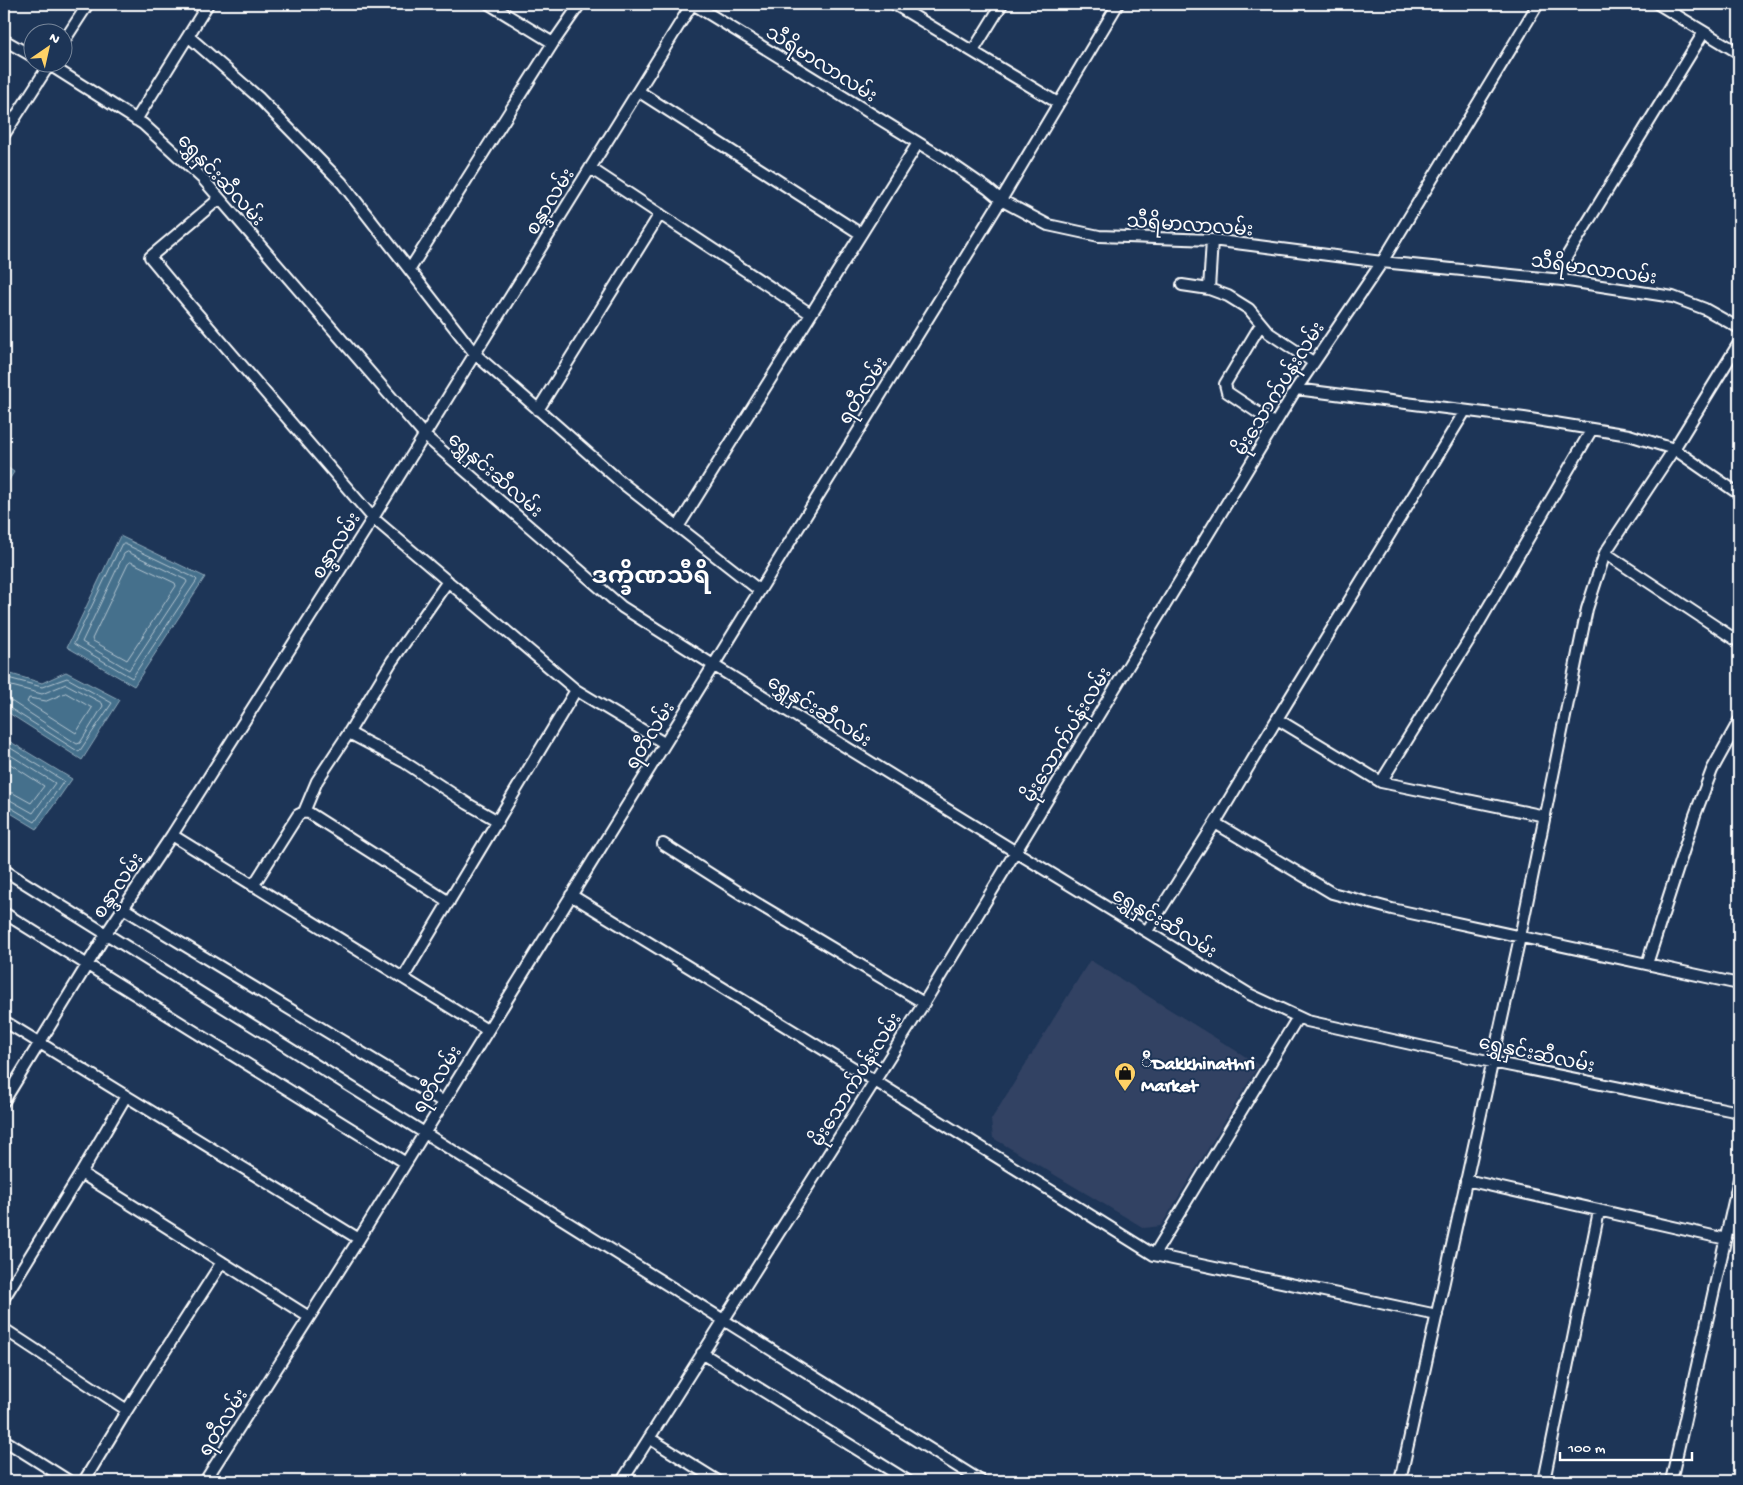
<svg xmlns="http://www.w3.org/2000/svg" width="1743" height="1485" font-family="'Gochi Hand','Noto Sans Myanmar',sans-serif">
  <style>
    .built { fill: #324263 }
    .water { fill: #45708c; stroke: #8fa9ba }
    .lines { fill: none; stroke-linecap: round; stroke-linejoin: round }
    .shore { stroke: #b5c6d1; stroke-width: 1 }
    .minor-casing { stroke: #fff; stroke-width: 14 }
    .minor { stroke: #1d3557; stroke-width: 10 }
    .labels { text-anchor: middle; stroke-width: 4; stroke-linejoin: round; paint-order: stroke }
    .street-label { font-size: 19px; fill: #fff; stroke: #1d3557 }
    .poi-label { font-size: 19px; font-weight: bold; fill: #fff; stroke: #1d3557; text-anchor: start }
    .district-label { font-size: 24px; font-weight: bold; fill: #fff; stroke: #1d3557 }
  </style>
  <rect width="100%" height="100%" fill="#1d3557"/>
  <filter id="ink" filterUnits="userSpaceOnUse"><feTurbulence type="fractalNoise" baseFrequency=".02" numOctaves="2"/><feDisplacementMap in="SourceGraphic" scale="10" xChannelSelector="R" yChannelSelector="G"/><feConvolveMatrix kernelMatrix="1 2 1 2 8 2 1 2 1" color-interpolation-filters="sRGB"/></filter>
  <g filter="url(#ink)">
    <path class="built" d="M 1090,960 L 1259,1065 L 1161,1226 L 1144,1228 L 993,1138 L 991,1120 Z"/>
    <path class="water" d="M 4,465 L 14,472 L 4,488 Z
      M 120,536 L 205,577 L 134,686 L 67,647 Z
      M 4,672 L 42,683 L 66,672 L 120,700 L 82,760 L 4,710 Z
      M 4,738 L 72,779 L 37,829 L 4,809 Z"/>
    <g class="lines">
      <path class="shore" d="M 122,544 L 125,544 L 195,578 L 197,580 L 132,678 L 74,644 Z
        M 128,552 L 186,580 L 187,582 L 129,670 L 82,642 L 124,554 Z
        M 131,562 L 175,583 L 176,586 L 127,660 L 93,641 L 92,639 L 128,564 Z
        M 4,677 L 42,687 L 67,678 L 112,703 L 79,752 L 8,707 L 4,706
        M 4,684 L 42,694 L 66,684 L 102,703 L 103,706 L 80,743 L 77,744 L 11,701 L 4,700
        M 66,693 L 92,708 L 76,733 L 27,702 L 29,698 L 46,701 Z
        M 4,744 L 64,781 L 35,822 L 8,806 L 4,805
        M 4,751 L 55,783 L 33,813 L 10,800 L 4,799
        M 4,760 L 44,786 L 31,803 L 13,793 L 4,792"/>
      <g class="minor-casing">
        <path id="minor" d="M 489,4 L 553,43
          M 693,4 L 943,158 L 988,189 L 1001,200 L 1048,225 L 1099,236 L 1212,240 L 1382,262 L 1562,280 L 1673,297 L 1705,309 L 1739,328
          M 894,4 L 1058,103
          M 1658,4 L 1739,53
          M 188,36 L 258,97 L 342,183 L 475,354 L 621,482 L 759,590
          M 4,40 L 32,56
          M 62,44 L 88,4
          M 973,51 L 1002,4
          M 45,62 L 143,124 L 202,178 L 424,435 L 622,607 L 713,665 L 1016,852 L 1249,994 L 1307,1021 L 1492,1062 L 1739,1112
          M 638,91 L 861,234
          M 136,120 L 208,4
          M 4,135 L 51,62
          M 590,168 L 811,314
          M 219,199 L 150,257 L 189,304 L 373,518 L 576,690 L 664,743
          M 410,269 L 553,43 L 580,4
          M 1562,280 L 1564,261 L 1704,32
          M 1182,285 L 1209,289 L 1228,296 L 1249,309 L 1269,333 L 1313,362
          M 1209,289 L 1212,240
          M 1261,324 L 1225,384 L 1227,392 L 1275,424
          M 1296,389 L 1524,418 L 1629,435 L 1674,449 L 1739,494
          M 538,410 L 660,214
          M 1465,411 L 1277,719 L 1381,782 L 1545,816
          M 678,527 L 918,143
          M 1605,553 L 1739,642
          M 349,733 L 404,762 L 468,804 L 498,821
          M 1381,782 L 1469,640 L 1592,429
          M 304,812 L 317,781 L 346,737 L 392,661 L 448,581
          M 1215,823 L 1332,893 L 1392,909 L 1739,984
          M 172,835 L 487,1030
          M 663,844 L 743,895 L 924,1003
          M 4,870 L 981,1481
          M 253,886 L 298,815 L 304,812 L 309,813 L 449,902
          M 571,895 L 875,1081 L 1154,1255 L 1298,1017
          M 123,908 L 443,1102
          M 4,913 L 406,1163
          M 1147,931 L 1215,823 L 1277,719
          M 1647,964 L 1695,815 L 1712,770 L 1739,721
          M 403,978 L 576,690
          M 4,1021 L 359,1239
          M 4,1101 L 106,934 L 172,835 L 373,518 L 692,4
          M 81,1173 L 309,1317
          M 1466,1180 L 1726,1239
          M 1154,1255 L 1437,1315
          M 4,1298 L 81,1173 L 126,1096
          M 4,1329 L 127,1410
          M 702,1353 L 908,1481
          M 649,1438 L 718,1481
          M 4,1440 L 69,1481
          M 84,1481 L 127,1410 L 222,1262
          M 205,1481 L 359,1239 L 1001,200 L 1118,4
          M 622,1481 L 924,1003 L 1296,389 L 1382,262 L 1538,4
          M 1400,1481 L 1520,937 L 1587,609 L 1605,553 L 1674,449 L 1739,343
          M 1544,1481 L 1599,1211
          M 1671,1481 L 1739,1179"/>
      </g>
      <use href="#minor" class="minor"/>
    </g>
  </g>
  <defs>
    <g id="shop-pin" transform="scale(1.125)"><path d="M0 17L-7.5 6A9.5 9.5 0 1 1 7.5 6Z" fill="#ffd166" stroke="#1d3557"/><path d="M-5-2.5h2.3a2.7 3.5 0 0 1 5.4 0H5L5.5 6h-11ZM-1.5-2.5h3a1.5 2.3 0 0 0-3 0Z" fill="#111"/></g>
  </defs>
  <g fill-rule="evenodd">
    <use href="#shop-pin" x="1125" y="1073"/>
  </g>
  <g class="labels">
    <g class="street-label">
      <text transform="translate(822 63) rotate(32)" y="7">သီရိမာလာလမ်း</text>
      <text transform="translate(222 179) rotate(47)" y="7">ရွှေနှင်းဆီလမ်း</text>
      <text transform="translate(549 201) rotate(-58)" y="7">စန္ဒာလမ်း</text>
      <text transform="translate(1190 224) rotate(4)" y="7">သီရိမာလာလမ်း</text>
      <text transform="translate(1594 268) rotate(8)" y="7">သီရိမာလာလမ်း</text>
      <text transform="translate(1278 388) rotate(-58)" y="7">မိုးသောက်ပန်းလမ်း</text>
      <text transform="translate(862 390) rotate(-58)" y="7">ရတီလမ်း</text>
      <text transform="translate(496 474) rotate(41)" y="7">ရွှေနှင်းဆီလမ်း</text>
      <text transform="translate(335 545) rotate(-58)" y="7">စန္ဒာလမ်း</text>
      <text transform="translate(820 710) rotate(32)" y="7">ရွှေနှင်းဆီလမ်း</text>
      <text transform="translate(1066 734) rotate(-59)" y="7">မိုးသောက်ပန်းလမ်း</text>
      <text transform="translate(649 735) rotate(-58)" y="7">ရတီလမ်း</text>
      <text transform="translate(117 885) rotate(-56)" y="7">စန္ဒာလမ်း</text>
      <text transform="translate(1165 922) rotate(31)" y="7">ရွှေနှင်းဆီလမ်း</text>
      <text transform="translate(1537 1053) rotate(12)" y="7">ရွှေနှင်းဆီလမ်း</text>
      <text transform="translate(436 1079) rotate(-58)" y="7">ရတီလမ်း</text>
      <text transform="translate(855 1079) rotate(-58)" y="7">မိုးသောက်ပန်းလမ်း</text>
      <text transform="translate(222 1422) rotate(-58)" y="7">ရတီလမ်း</text>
    </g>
    <g class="poi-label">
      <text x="1141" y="1069">ီDakkhinathri<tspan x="1141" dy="22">Market</tspan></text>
    </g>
    <g class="district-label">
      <text x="651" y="583">ဒက္ခိဏသီရိ</text>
    </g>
  </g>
  <rect width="1743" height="1485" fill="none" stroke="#1d3557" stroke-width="20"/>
  <rect x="10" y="10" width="1723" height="1465" fill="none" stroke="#fff" stroke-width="2" filter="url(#ink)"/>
  <g transform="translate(48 48) rotate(34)"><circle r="24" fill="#1d3557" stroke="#77869a"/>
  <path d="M0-4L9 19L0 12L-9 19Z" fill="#ffd166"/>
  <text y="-8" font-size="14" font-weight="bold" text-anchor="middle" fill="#ffffff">N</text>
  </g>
  <path d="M1560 1452v8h132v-8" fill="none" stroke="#ffffff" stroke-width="2.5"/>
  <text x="1568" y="1452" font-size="15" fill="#ffffff" stroke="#1d3557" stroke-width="4" paint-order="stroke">100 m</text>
</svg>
